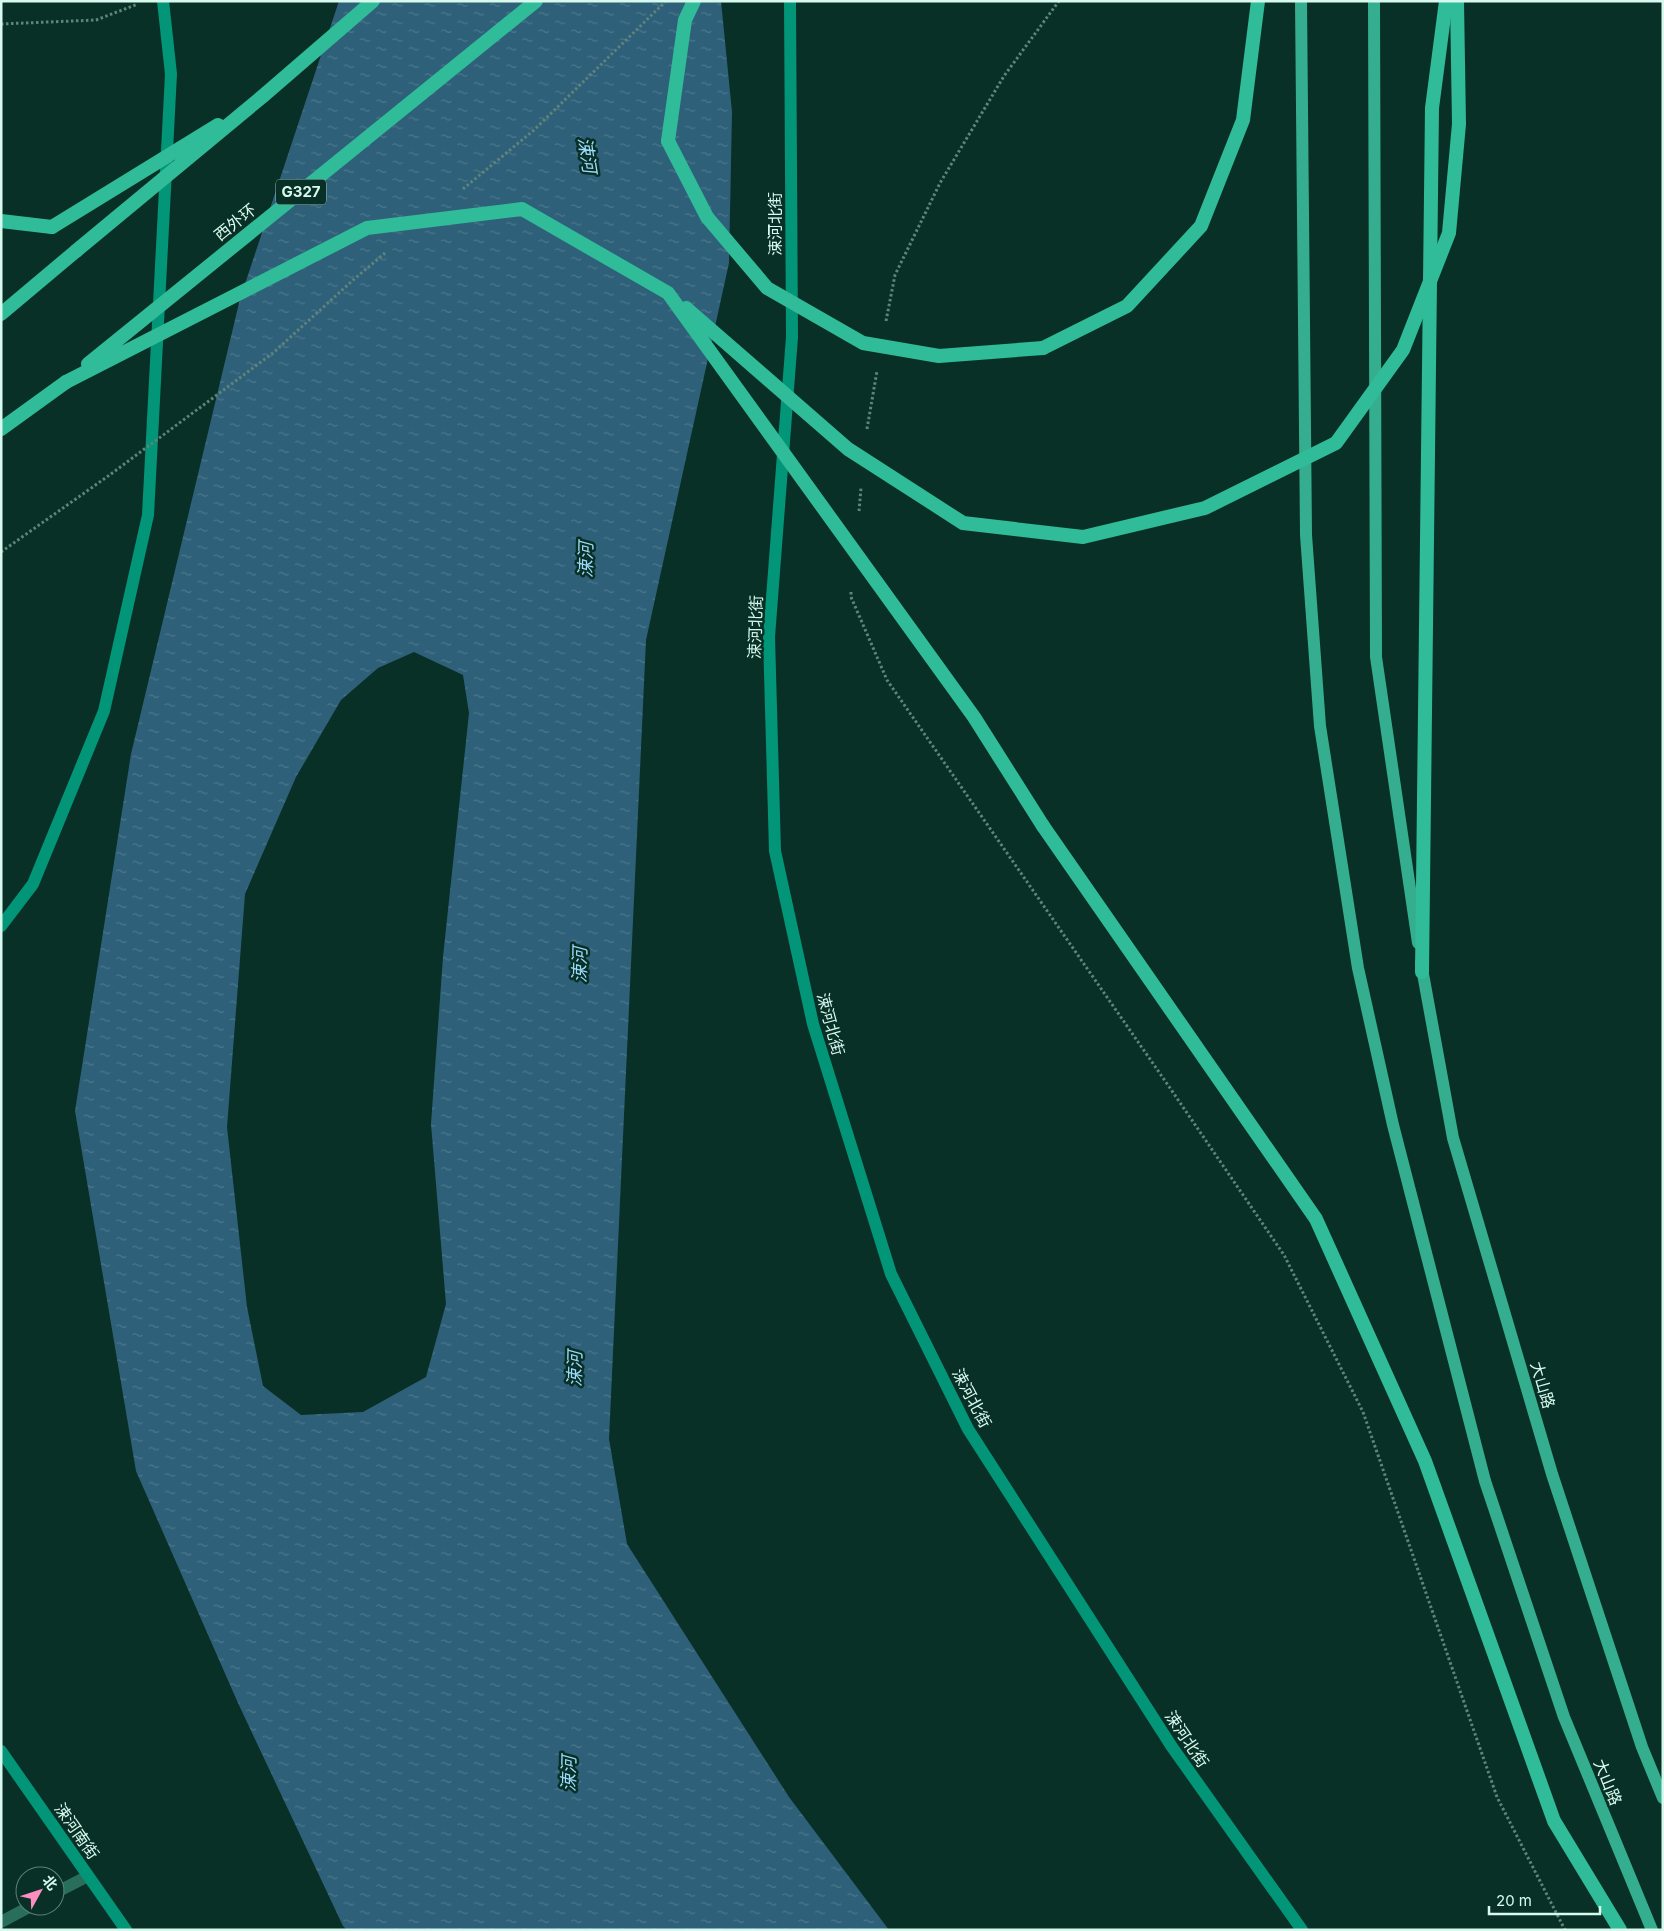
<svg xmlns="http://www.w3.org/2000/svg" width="1664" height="1931" font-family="Inter,'Noto Sans SC',sans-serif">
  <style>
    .water { fill: url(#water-ripples); fill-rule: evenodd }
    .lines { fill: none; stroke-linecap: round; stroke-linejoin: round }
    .path { stroke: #5f8479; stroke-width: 3; stroke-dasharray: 2.5 2.5; stroke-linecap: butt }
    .minor { stroke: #296e5b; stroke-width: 12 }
    .secondary { stroke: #039578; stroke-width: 12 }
    .primary { stroke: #35ae8f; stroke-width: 12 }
    .trunk { stroke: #30bb99; stroke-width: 14 }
    .path-bridge { stroke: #5f8479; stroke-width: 3; stroke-dasharray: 2.5 2.5; stroke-linecap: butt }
    .trunk-bridge { stroke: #30bb99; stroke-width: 14 }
    .labels { text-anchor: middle; stroke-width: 5; stroke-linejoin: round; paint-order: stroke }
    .shield { fill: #093026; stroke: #9abdb2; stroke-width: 1 }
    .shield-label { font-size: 15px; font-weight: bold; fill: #d8faee }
    .street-label { font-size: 16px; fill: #d8faee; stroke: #093026 }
    .water-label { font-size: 18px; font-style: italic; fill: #9cdbfd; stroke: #093026 }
  </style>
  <defs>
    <pattern id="water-ripples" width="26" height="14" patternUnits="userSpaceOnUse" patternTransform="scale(1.25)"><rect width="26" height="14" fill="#2e6079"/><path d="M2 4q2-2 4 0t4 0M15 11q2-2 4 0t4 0" fill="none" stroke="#4c788c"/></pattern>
  </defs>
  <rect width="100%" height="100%" fill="#093026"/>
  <path class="water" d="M 339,1 L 721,1 L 732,112 L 729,263 L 646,640 L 609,1439 L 627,1544 L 789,1797 L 889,1930 L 347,1930 L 343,1926 L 238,1703 L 136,1471 L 75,1111 L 131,754 L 240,299 ZM 414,652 L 463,675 L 469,713 L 443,957 L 431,1124 L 446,1304 L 426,1377 L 363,1412 L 301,1415 L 263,1386 L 247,1307 L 227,1127 L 245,894 L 296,777 L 341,700 L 378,668 Z"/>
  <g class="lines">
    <path class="path" d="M 1,24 L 96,20 L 138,4
      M 886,321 L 895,275 L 940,183 L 1004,76 L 1059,1
      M 867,429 L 877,371
      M 859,511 L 861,488
      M 1,552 L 111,474
      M 851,592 L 851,597 L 887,680 L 1170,1088 L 1284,1255 L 1363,1412 L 1497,1797 L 1565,1930"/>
    <path class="minor" d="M 55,1893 L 88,1876
      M 1,1922 L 31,1906"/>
    <path class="secondary" d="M 790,1 L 792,337 L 769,637 L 775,851 L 813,1024 L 891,1274 L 968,1429 L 1172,1747 L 1302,1930
      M 1,926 L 33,884 L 104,711 L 148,515 L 171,74 L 163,1
      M 1,1751 L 126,1930"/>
    <path class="primary" d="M 1301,1 L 1306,535 L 1320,726 L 1358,968 L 1393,1125 L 1485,1481 L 1564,1717 L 1652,1930
      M 1374,1 L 1376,657 L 1418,943
      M 1421,963 L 1453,1138 L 1552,1474 L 1642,1747 L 1663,1798"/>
    <path class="trunk" d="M 668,141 L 685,20 L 694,1
      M 1,221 L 52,227
      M 1,314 L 76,251
      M 1043,348 L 1127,306 L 1201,226 L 1243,120 L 1258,1
      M 1,429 L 66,382
      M 1043,826 L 1316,1219 L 1425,1461 L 1554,1821 L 1620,1930
      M 1422,972 L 1432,108 L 1446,1"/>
    <path class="path-bridge" d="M 463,189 L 534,130 L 666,1
      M 111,474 L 273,353 L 352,281 L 385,253"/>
    <path class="trunk-bridge" d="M 668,141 L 707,217 L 767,288 L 863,343 L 939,356 L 1043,348
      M 52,227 L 218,125
      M 76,251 L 263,96 L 373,1
      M 686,308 L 848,449 L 963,523 L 1083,537 L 1205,508 L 1336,443 L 1403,350 L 1449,233 L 1459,124 L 1457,1
      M 88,364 L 536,1
      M 66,382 L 367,228 L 522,209 L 668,293 L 974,717 L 1043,826"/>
  </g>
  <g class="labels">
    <rect class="shield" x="276" y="179.5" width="50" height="25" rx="4"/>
    <g class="shield-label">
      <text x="301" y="197">G327</text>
    </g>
    <g class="street-label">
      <text transform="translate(235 222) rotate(-39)" y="6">西外环</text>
      <text transform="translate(775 224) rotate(-90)" y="6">涑河北街</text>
      <text transform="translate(755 627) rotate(-88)" y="6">涑河北街</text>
      <text transform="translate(831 1024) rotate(75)" y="6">涑河北街</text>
      <text transform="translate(1543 1385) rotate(74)" y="6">大山路</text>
      <text transform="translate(972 1398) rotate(62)" y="6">涑河北街</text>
      <text transform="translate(1187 1739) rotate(56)" y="6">涑河北街</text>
      <text transform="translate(1608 1782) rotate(68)" y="6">大山路</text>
      <text transform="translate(77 1831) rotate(55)" y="6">涑河南街</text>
    </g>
    <g class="water-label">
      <text transform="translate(587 155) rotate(81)" y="6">涑河</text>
      <text transform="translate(586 560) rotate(-89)" y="6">涑河</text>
      <text transform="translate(580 965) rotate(-89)" y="6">涑河</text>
      <text transform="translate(575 1369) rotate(-89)" y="6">涑河</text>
      <text transform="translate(569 1774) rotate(-89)" y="6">涑河</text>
    </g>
  </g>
  <rect width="1664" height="1931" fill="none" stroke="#d8faee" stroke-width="5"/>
  <g transform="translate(40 1891) rotate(50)"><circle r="24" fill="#093026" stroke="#5c8176"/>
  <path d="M0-4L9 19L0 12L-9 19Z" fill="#fd8ec0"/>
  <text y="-8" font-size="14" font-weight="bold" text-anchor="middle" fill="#d8faee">北</text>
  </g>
  <path d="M1489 1906v8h111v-8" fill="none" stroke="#d8faee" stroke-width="2.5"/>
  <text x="1496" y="1906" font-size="15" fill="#d8faee" stroke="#093026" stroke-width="4" paint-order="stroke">20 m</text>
</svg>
